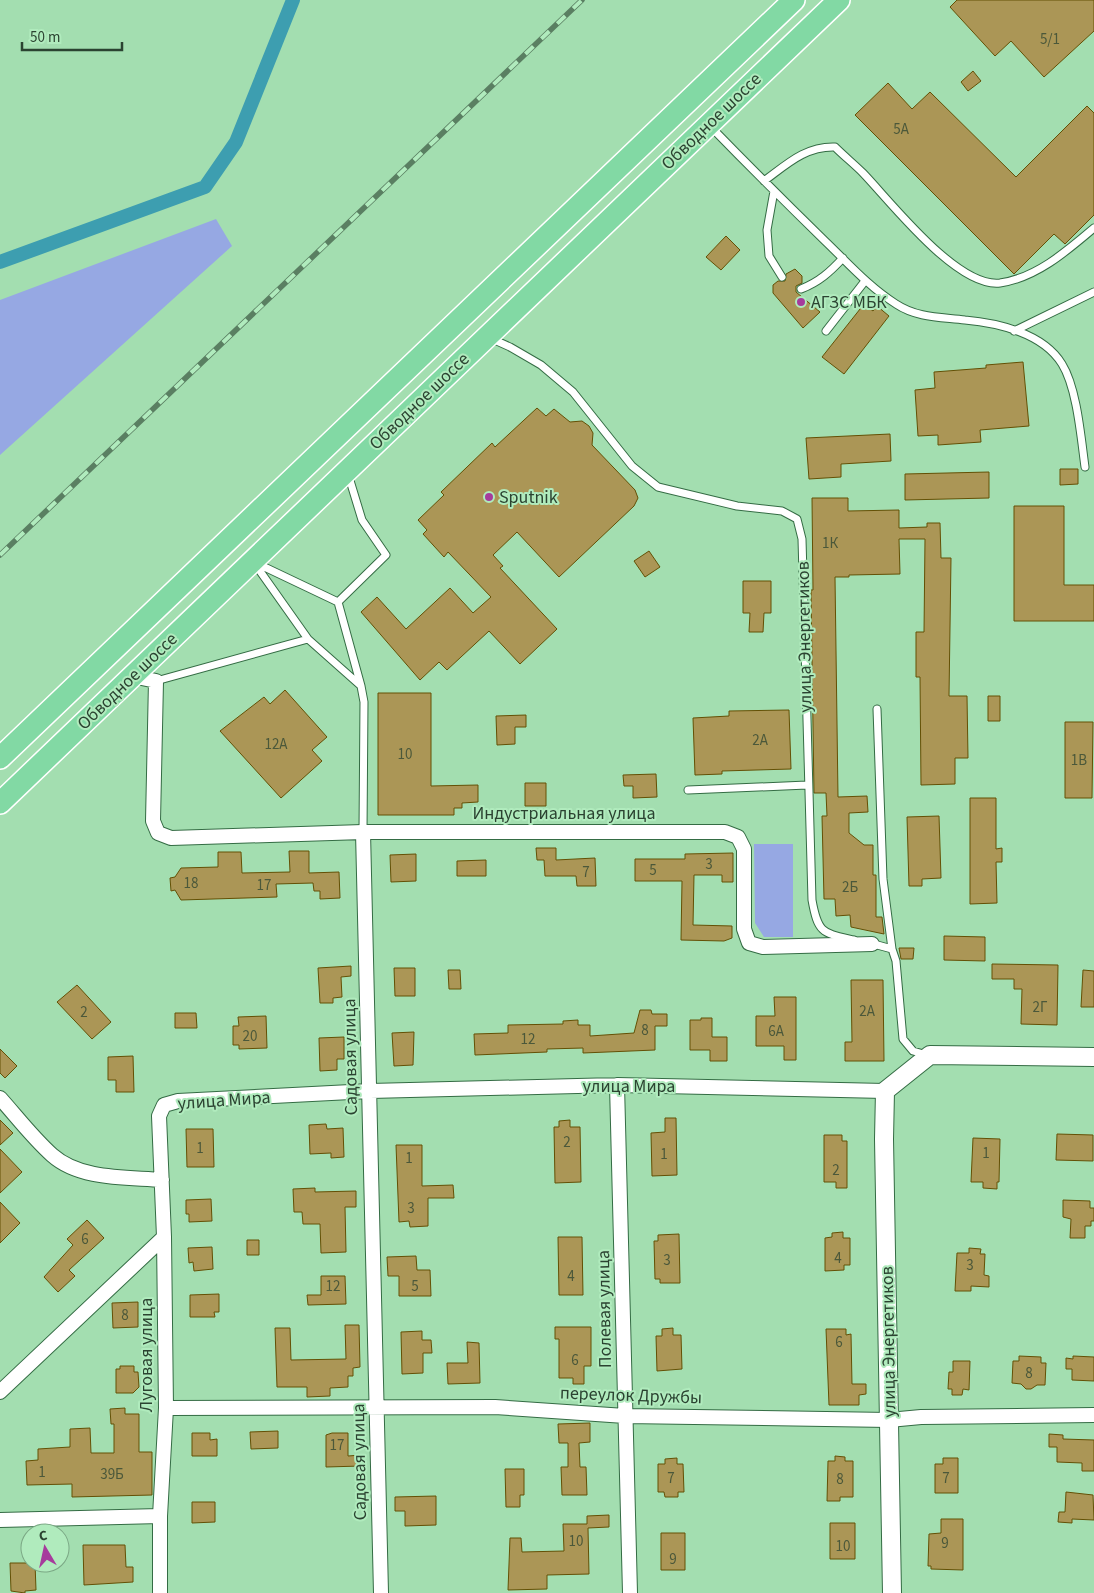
<svg xmlns="http://www.w3.org/2000/svg" width="1094" height="1593" font-family="'Source Sans 3',sans-serif">
  <style>
    .green { fill: #96a8e3 }
    .lines { fill: none; stroke-linecap: round; stroke-linejoin: round }
    .canal { stroke: #3d9eb0; stroke-width: 14 }
    .building { fill: #ab9656; stroke: #645005 }
    .service-casing { stroke: #346c44; stroke-width: 9 }
    .minor-casing { stroke: #346c44; stroke-width: 16 }
    .tertiary-casing { stroke: #346c44; stroke-width: 20 }
    .primary-casing { stroke: #fff; stroke-width: 24 }
    .service { stroke: #fff; stroke-width: 7 }
    .minor { stroke: #fff; stroke-width: 14 }
    .tertiary { stroke: #fff; stroke-width: 18 }
    .primary { stroke: #82d9a4; stroke-width: 21 }
    .rail-casing { stroke: #5a7f62; stroke-width: 5.5 }
    .rail { stroke: #b0ebbd; stroke-width: 4; stroke-dasharray: 11; stroke-linecap: butt }
    .poi-dot { fill: #a63b9c; stroke: #b0ebbd; stroke-width: 2 }
    .labels { text-anchor: middle; stroke-width: 4; stroke-linejoin: round; paint-order: stroke }
    .number-label { font-size: 15px; fill: #4b583a }
    .street-label { font-size: 18px; fill: #2b4331; stroke: #b0ebbd }
    .poi-label { font-size: 18px; fill: #2b4331; stroke: #b0ebbd; text-anchor: start }
  </style>
  <rect width="100%" height="100%" fill="#a3deb0"/>
  <path class="green" d="M 216,219 L 232,246 L 0,455 L 0,300 Z
    M 754,844 L 793,844 L 793,937 L 764,937 L 755,923 Z"/>
  <g class="lines">
    <path class="canal" d="M 0,262 L 205,187 L 236,142 L 293,0"/>
  </g>
  <path class="building" d="M 957,0 L 1094,0 L 1094,31 L 1044,77 L 1011,41 L 995,56 L 950,7 Z
    M 973,71 L 981,81 L 968,91 L 961,82 Z
    M 888,83 L 912,109 L 930,92 L 1016,177 L 1087,106 L 1094,113 L 1094,215 L 1065,244 L 1054,234 L 1014,274 L 855,115 Z
    M 726,236 L 740,250 L 721,270 L 706,257 Z
    M 795,269 L 802,276 L 802,283 L 796,286 L 796,292 L 820,312 L 803,328 L 773,293 L 773,285 L 778,281 L 785,281 L 786,274 Z
    M 864,304 L 873,311 L 877,306 L 889,316 L 844,374 L 822,357 Z
    M 1023,362 L 1029,426 L 980,430 L 981,442 L 938,445 L 938,435 L 918,436 L 915,390 L 935,388 L 934,372 L 986,368 L 986,365 Z
    M 537,408 L 546,416 L 554,409 L 570,422 L 582,421 L 589,426 L 593,433 L 592,445 L 635,490 L 638,498 L 634,506 L 559,577 L 517,532 L 493,555 L 503,566 L 500,568 L 557,629 L 520,664 L 489,631 L 447,670 L 439,662 L 420,680 L 361,612 L 377,597 L 406,629 L 450,588 L 473,613 L 491,597 L 448,552 L 444,557 L 423,534 L 427,530 L 418,520 L 444,495 L 441,492 L 492,443 L 495,447 Z
    M 890,434 L 891,461 L 841,464 L 841,477 L 809,479 L 806,438 Z
    M 1060,469 L 1078,469 L 1078,484 L 1060,485 Z
    M 989,472 L 989,498 L 905,500 L 905,474 Z
    M 812,498 L 848,498 L 848,511 L 899,510 L 899,528 L 927,527 L 927,523 L 940,523 L 941,558 L 951,558 L 949,696 L 967,696 L 968,758 L 955,758 L 955,784 L 921,785 L 920,677 L 916,677 L 916,632 L 924,632 L 925,539 L 899,539 L 900,574 L 849,575 L 849,577 L 835,577 L 838,797 L 867,796 L 868,812 L 849,813 L 849,833 L 864,845 L 873,845 L 873,875 L 876,875 L 876,917 L 882,917 L 884,934 L 851,927 L 850,915 L 836,916 L 835,899 L 824,899 L 822,816 L 827,816 L 826,793 L 814,793 L 811,590 L 813,590 Z
    M 1014,506 L 1064,506 L 1064,585 L 1094,585 L 1094,621 L 1014,621 Z
    M 649,551 L 660,567 L 645,577 L 634,561 Z
    M 743,581 L 771,581 L 771,613 L 764,613 L 763,632 L 749,632 L 750,613 L 743,613 Z
    M 285,690 L 327,737 L 312,750 L 322,761 L 281,798 L 220,731 L 264,697 L 270,704 Z
    M 378,693 L 431,693 L 431,786 L 478,785 L 478,802 L 462,803 L 462,808 L 454,808 L 454,815 L 378,815 Z
    M 988,696 L 1000,696 L 1000,721 L 988,721 Z
    M 789,710 L 791,769 L 722,771 L 722,774 L 695,775 L 693,718 L 729,716 L 729,711 Z
    M 526,715 L 526,727 L 515,727 L 515,744 L 497,745 L 496,716 Z
    M 1065,722 L 1093,722 L 1092,798 L 1065,798 Z
    M 656,774 L 657,797 L 633,798 L 633,786 L 624,786 L 623,775 Z
    M 525,783 L 546,783 L 546,806 L 525,806 Z
    M 970,798 L 996,798 L 996,849 L 1002,848 L 1002,862 L 996,862 L 997,903 L 970,904 Z
    M 939,816 L 941,878 L 922,879 L 922,886 L 909,886 L 907,817 Z
    M 536,848 L 556,848 L 556,860 L 595,858 L 596,886 L 577,886 L 576,876 L 545,876 L 544,860 L 537,860 Z
    M 289,851 L 309,851 L 309,873 L 339,872 L 340,898 L 320,899 L 320,891 L 314,891 L 313,883 L 276,884 L 277,897 L 181,900 L 175,890 L 171,891 L 170,878 L 175,877 L 181,868 L 218,867 L 218,852 L 241,852 L 242,873 L 290,872 Z
    M 733,853 L 733,882 L 722,882 L 722,875 L 694,875 L 693,925 L 732,926 L 732,938 L 724,941 L 681,940 L 682,881 L 635,881 L 635,859 L 685,859 L 685,854 Z
    M 416,854 L 416,881 L 391,882 L 390,855 Z
    M 486,860 L 486,876 L 457,876 L 457,861 Z
    M 944,936 L 985,937 L 985,961 L 944,960 Z
    M 899,948 L 914,948 L 913,959 L 901,959 Z
    M 992,964 L 1058,965 L 1057,1025 L 1021,1024 L 1022,989 L 1014,989 L 1014,979 L 992,979 Z
    M 351,966 L 351,976 L 341,977 L 342,997 L 333,998 L 333,1003 L 320,1003 L 318,968 Z
    M 394,968 L 415,968 L 415,996 L 395,996 Z
    M 448,970 L 460,970 L 461,989 L 449,989 Z
    M 1083,970 L 1094,971 L 1094,1007 L 1081,1007 Z
    M 851,980 L 883,980 L 884,1061 L 845,1061 L 845,1042 L 852,1042 Z
    M 77,985 L 111,1022 L 92,1039 L 57,1002 Z
    M 774,997 L 796,997 L 796,1060 L 784,1060 L 784,1046 L 756,1046 L 756,1016 L 775,1016 Z
    M 640,1010 L 651,1010 L 652,1014 L 667,1014 L 667,1026 L 655,1026 L 655,1050 L 583,1053 L 583,1048 L 547,1049 L 547,1052 L 475,1055 L 474,1034 L 508,1033 L 508,1025 L 563,1024 L 563,1021 L 578,1020 L 578,1025 L 590,1025 L 590,1036 L 634,1033 Z
    M 175,1013 L 196,1013 L 197,1028 L 175,1028 Z
    M 266,1016 L 267,1048 L 239,1049 L 239,1045 L 233,1045 L 233,1026 L 239,1026 L 238,1017 Z
    M 701,1018 L 712,1018 L 712,1037 L 727,1037 L 727,1061 L 710,1061 L 710,1050 L 690,1050 L 690,1020 L 701,1020 Z
    M 414,1032 L 413,1065 L 394,1066 L 392,1033 Z
    M 344,1037 L 344,1059 L 337,1059 L 337,1070 L 320,1071 L 319,1038 Z
    M 0,1049 L 17,1066 L 5,1078 L 0,1073 Z
    M 133,1056 L 134,1092 L 116,1092 L 116,1080 L 108,1080 L 108,1057 Z
    M 665,1118 L 676,1118 L 677,1175 L 652,1176 L 651,1133 L 665,1132 Z
    M 0,1120 L 13,1133 L 0,1145 Z
    M 570,1120 L 570,1127 L 580,1127 L 581,1182 L 555,1183 L 554,1127 L 559,1127 L 559,1121 Z
    M 326,1124 L 327,1129 L 343,1128 L 344,1157 L 331,1158 L 331,1153 L 310,1154 L 309,1125 Z
    M 186,1129 L 213,1129 L 214,1167 L 187,1167 Z
    M 1057,1134 L 1093,1135 L 1093,1161 L 1056,1160 Z
    M 824,1135 L 842,1135 L 842,1141 L 847,1141 L 847,1188 L 836,1188 L 836,1182 L 824,1182 Z
    M 973,1138 L 1000,1139 L 999,1182 L 997,1182 L 997,1189 L 983,1188 L 983,1182 L 971,1182 Z
    M 396,1145 L 422,1145 L 422,1186 L 453,1185 L 454,1198 L 428,1198 L 428,1226 L 410,1227 L 409,1221 L 399,1222 Z
    M 0,1149 L 22,1172 L 0,1193 Z
    M 315,1188 L 315,1192 L 356,1191 L 356,1207 L 345,1207 L 346,1252 L 321,1253 L 320,1224 L 303,1224 L 302,1212 L 294,1212 L 293,1189 Z
    M 211,1199 L 212,1221 L 189,1222 L 189,1214 L 186,1214 L 186,1200 Z
    M 1063,1200 L 1090,1201 L 1090,1208 L 1094,1208 L 1094,1221 L 1091,1221 L 1091,1226 L 1085,1226 L 1085,1238 L 1070,1238 L 1071,1219 L 1063,1217 Z
    M 0,1202 L 20,1223 L 0,1243 Z
    M 87,1220 L 104,1238 L 69,1270 L 75,1276 L 58,1292 L 44,1277 L 73,1245 L 67,1239 Z
    M 843,1232 L 843,1238 L 850,1238 L 850,1265 L 844,1265 L 844,1270 L 825,1271 L 825,1238 L 832,1237 L 832,1233 Z
    M 679,1234 L 680,1283 L 660,1283 L 660,1279 L 655,1279 L 654,1241 L 658,1241 L 658,1235 Z
    M 558,1237 L 582,1237 L 583,1295 L 559,1295 Z
    M 247,1240 L 259,1240 L 259,1255 L 247,1255 Z
    M 212,1247 L 213,1269 L 194,1271 L 193,1262 L 189,1263 L 188,1248 Z
    M 969,1248 L 981,1249 L 980,1254 L 985,1254 L 984,1275 L 989,1276 L 989,1287 L 971,1286 L 971,1291 L 955,1291 L 957,1253 L 969,1253 Z
    M 416,1256 L 417,1270 L 430,1270 L 431,1296 L 399,1296 L 399,1276 L 388,1276 L 387,1257 Z
    M 321,1276 L 345,1276 L 346,1304 L 308,1305 L 307,1295 L 321,1295 Z
    M 219,1294 L 219,1312 L 214,1312 L 215,1317 L 190,1317 L 190,1295 Z
    M 138,1302 L 138,1327 L 113,1328 L 112,1303 Z
    M 345,1325 L 359,1325 L 360,1367 L 353,1368 L 353,1376 L 348,1376 L 348,1387 L 330,1388 L 330,1396 L 307,1397 L 307,1387 L 277,1387 L 275,1328 L 290,1328 L 291,1360 L 346,1359 Z
    M 555,1327 L 591,1327 L 591,1366 L 584,1366 L 584,1384 L 573,1384 L 573,1378 L 559,1378 L 559,1339 L 555,1339 Z
    M 673,1328 L 673,1335 L 681,1335 L 682,1369 L 657,1371 L 656,1336 L 662,1336 L 662,1329 Z
    M 826,1329 L 846,1329 L 846,1335 L 851,1334 L 852,1384 L 866,1384 L 866,1394 L 859,1395 L 859,1405 L 829,1405 Z
    M 422,1331 L 422,1340 L 431,1340 L 432,1353 L 423,1353 L 423,1373 L 402,1374 L 401,1332 Z
    M 467,1342 L 479,1343 L 480,1383 L 448,1384 L 447,1363 L 468,1363 Z
    M 1019,1356 L 1041,1357 L 1041,1363 L 1046,1363 L 1045,1385 L 1037,1385 L 1031,1389 L 1026,1389 L 1021,1384 L 1012,1383 L 1013,1361 L 1019,1361 Z
    M 1073,1356 L 1094,1357 L 1094,1381 L 1072,1380 L 1072,1369 L 1066,1369 L 1066,1358 L 1073,1359 Z
    M 953,1361 L 970,1361 L 969,1390 L 963,1389 L 962,1395 L 952,1395 L 952,1389 L 948,1389 L 949,1372 L 953,1372 Z
    M 120,1366 L 134,1366 L 134,1372 L 138,1372 L 139,1387 L 133,1393 L 116,1393 L 116,1369 L 120,1369 Z
    M 125,1408 L 125,1414 L 139,1414 L 139,1452 L 152,1452 L 152,1495 L 72,1497 L 72,1484 L 27,1485 L 26,1461 L 38,1460 L 38,1449 L 70,1447 L 70,1429 L 90,1428 L 91,1453 L 114,1453 L 114,1424 L 111,1424 L 110,1409 Z
    M 590,1423 L 590,1442 L 579,1443 L 580,1467 L 586,1467 L 587,1495 L 562,1495 L 561,1467 L 568,1467 L 568,1443 L 559,1443 L 558,1424 Z
    M 278,1431 L 278,1448 L 251,1449 L 250,1432 Z
    M 192,1433 L 210,1433 L 210,1440 L 217,1439 L 217,1456 L 192,1456 Z
    M 332,1433 L 348,1433 L 348,1456 L 361,1455 L 361,1466 L 326,1467 L 326,1435 Z
    M 1049,1434 L 1063,1435 L 1063,1439 L 1094,1440 L 1094,1471 L 1082,1471 L 1082,1463 L 1057,1462 L 1057,1447 L 1049,1447 Z
    M 835,1456 L 845,1457 L 845,1461 L 853,1461 L 853,1497 L 840,1497 L 840,1501 L 827,1501 L 828,1461 L 835,1461 Z
    M 677,1458 L 677,1464 L 683,1464 L 684,1492 L 678,1492 L 678,1497 L 665,1497 L 664,1492 L 658,1492 L 658,1464 L 665,1464 L 665,1459 Z
    M 943,1458 L 958,1458 L 958,1493 L 935,1493 L 935,1464 L 943,1464 Z
    M 505,1469 L 524,1469 L 524,1495 L 520,1495 L 520,1507 L 506,1507 Z
    M 1066,1492 L 1093,1495 L 1094,1520 L 1072,1519 L 1072,1523 L 1058,1522 L 1059,1512 L 1065,1512 Z
    M 436,1496 L 436,1525 L 405,1526 L 405,1511 L 395,1511 L 395,1497 Z
    M 192,1502 L 215,1502 L 215,1522 L 192,1523 Z
    M 609,1515 L 609,1527 L 588,1528 L 589,1574 L 547,1575 L 547,1589 L 508,1590 L 510,1538 L 521,1538 L 522,1552 L 564,1551 L 563,1524 L 587,1524 L 587,1516 Z
    M 941,1519 L 963,1519 L 963,1570 L 931,1569 L 931,1566 L 928,1566 L 929,1534 L 941,1533 Z
    M 830,1523 L 855,1523 L 855,1559 L 830,1559 Z
    M 661,1533 L 685,1533 L 685,1570 L 661,1570 Z
    M 83,1545 L 125,1545 L 126,1567 L 133,1567 L 133,1582 L 84,1585 Z
    M 10,1563 L 35,1563 L 36,1590 L 25,1591 L 25,1593 L 11,1591 Z"/>
  <g class="lines">
    <g class="service-casing">
      <path id="service" d="M 710,126 C 748,165 786,203 825,241 C 848,263 869,287 896,304 C 917,318 941,317 965,320 C 998,323 1043,333 1062,364 C 1077,388 1081,438 1085,467
        M 764,181 C 786,165 805,146 835,147 C 844,156 854,164 863,173 C 891,202 957,288 1000,283 C 1036,278 1067,251 1094,228
        M 774,191 L 767,230 L 769,256 L 782,277
        M 801,289 C 819,282 830,272 843,258
        M 826,331 L 865,281
        M 1014,331 L 1094,292
        M 490,338 L 510,347 L 541,365 L 573,392 L 632,466 L 658,487 L 737,506 L 782,511 L 797,519 L 802,539 L 812,900 C 818,934 823,933 854,940
        M 256,563 L 338,602 L 386,555 L 362,520 L 348,474
        M 255,564 L 308,639 L 361,686 L 364,702 L 363,832
        M 338,602 L 361,686
        M 156,681 L 308,639
        M 877,709 L 883,879 L 892,949
        M 688,790 L 807,785
        M 870,943 L 892,949 L 896,961 L 903,1039 L 913,1051 L 927,1055"/>
    </g>
    <g class="minor-casing">
      <path id="minor" d="M 132,676 L 156,681 L 153,821 L 158,833 L 171,838 L 363,832 L 725,832 L 738,837 L 744,849 L 744,929 L 749,943 L 763,947 L 872,944
        M 363,832 L 381,1593
        M 617,1085 L 630,1593
        M 0,1098 C 17,1117 33,1138 52,1155 C 80,1180 126,1177 162,1180
        M 0,1392 L 164,1237
        M 166,1408 L 495,1407 L 625,1416 L 889,1420 L 921,1417 L 1094,1415
        M 0,1520 L 160,1516
        M 160,1593 L 160,1516 L 166,1408 L 164,1237 L 159,1116 L 164,1105 L 178,1101 L 370,1091 L 617,1085 L 885,1091"/>
    </g>
    <g class="tertiary-casing">
      <path id="tertiary" d="M 892,1593 L 884,1139 L 885,1091 L 930,1055 L 1094,1057"/>
    </g>
    <g class="primary-casing">
      <path id="primary" d="M 0,758 L 794,0
        M 0,803 L 839,0"/>
    </g>
    <use href="#service" class="service"/>
    <use href="#minor" class="minor"/>
    <use href="#tertiary" class="tertiary"/>
    <use href="#primary" class="primary"/>
    <g class="rail-casing">
      <path id="rail" d="M 0,555 L 582,0"/>
    </g>
    <use href="#rail" class="rail"/>
  </g>
  <g class="poi-dot">
    <circle cx="801" cy="302" r="5"/>
    <circle cx="489" cy="497" r="5"/>
  </g>
  <g class="labels">
    <g class="number-label">
      <text x="1050" y="44">5/1</text>
      <text x="901" y="134">5А</text>
      <text x="830" y="548">1К</text>
      <text x="760" y="745">2А</text>
      <text x="276" y="749">12А</text>
      <text x="405" y="759">10</text>
      <text x="1079" y="765">1В</text>
      <text x="709" y="869">3</text>
      <text x="653" y="875">5</text>
      <text x="586" y="877">7</text>
      <text x="191" y="888">18</text>
      <text x="264" y="890">17</text>
      <text x="850" y="892">2Б</text>
      <text x="1040" y="1012">2Г</text>
      <text x="867" y="1016">2А</text>
      <text x="84" y="1017">2</text>
      <text x="645" y="1035">8</text>
      <text x="776" y="1036">6А</text>
      <text x="250" y="1041">20</text>
      <text x="528" y="1044">12</text>
      <text x="567" y="1147">2</text>
      <text x="200" y="1153">1</text>
      <text x="986" y="1158">1</text>
      <text x="664" y="1159">1</text>
      <text x="409" y="1163">1</text>
      <text x="836" y="1175">2</text>
      <text x="411" y="1213">3</text>
      <text x="85" y="1244">6</text>
      <text x="838" y="1263">4</text>
      <text x="667" y="1265">3</text>
      <text x="970" y="1270">3</text>
      <text x="571" y="1281">4</text>
      <text x="333" y="1291">12</text>
      <text x="415" y="1291">5</text>
      <text x="125" y="1320">8</text>
      <text x="839" y="1347">6</text>
      <text x="575" y="1365">6</text>
      <text x="1029" y="1378">8</text>
      <text x="337" y="1450">17</text>
      <text x="42" y="1477">1</text>
      <text x="112" y="1479">39Б</text>
      <text x="671" y="1483">7</text>
      <text x="946" y="1483">7</text>
      <text x="840" y="1484">8</text>
      <text x="576" y="1546">10</text>
      <text x="945" y="1548">9</text>
      <text x="843" y="1551">10</text>
      <text x="673" y="1564">9</text>
    </g>
    <g class="street-label">
      <text transform="translate(711 121) rotate(-44)" y="6">Обводное шоссе</text>
      <text transform="translate(419 401) rotate(-44)" y="6">Обводное шоссе</text>
      <text transform="translate(804 637) rotate(-91)" y="6">улица Энергетиков</text>
      <text transform="translate(127 681) rotate(-44)" y="6">Обводное шоссе</text>
      <text x="564" y="819">Индустриальная улица</text>
      <text transform="translate(350 1057) rotate(-91)" y="6">Садовая улица</text>
      <text x="629" y="1092">улица Мира</text>
      <text transform="translate(224 1100) rotate(-4)" y="6">улица Мира</text>
      <text transform="translate(604 1309) rotate(-91)" y="6">Полевая улица</text>
      <text transform="translate(888 1342) rotate(-91)" y="6">улица Энергетиков</text>
      <text transform="translate(146 1355) rotate(-90)" y="6">Луговая улица</text>
      <text transform="translate(631 1395) rotate(2)" y="6">переулок Дружбы</text>
      <text transform="translate(359 1462) rotate(-91)" y="6">Садовая улица</text>
    </g>
    <g class="poi-label">
      <text x="811" y="308">АГЗС МБК</text>
      <text x="499" y="503">Sputnik</text>
    </g>
  </g>
  <g transform="translate(45 1548) rotate(351)"><circle r="24" fill="#b0ebbd" stroke="#7ba885"/>
  <path d="M0-4L9 19L0 12L-9 19Z" fill="#a63b9c"/>
  <text y="-8" font-size="14" font-weight="bold" text-anchor="middle" fill="#2b4331">С</text>
  </g>
  <path d="M22 42v8h100v-8" fill="none" stroke="#2b4331" stroke-width="2.5"/>
  <text x="30" y="42" font-size="15" fill="#2b4331" stroke="#b0ebbd" stroke-width="4" paint-order="stroke">50 m</text>
</svg>
